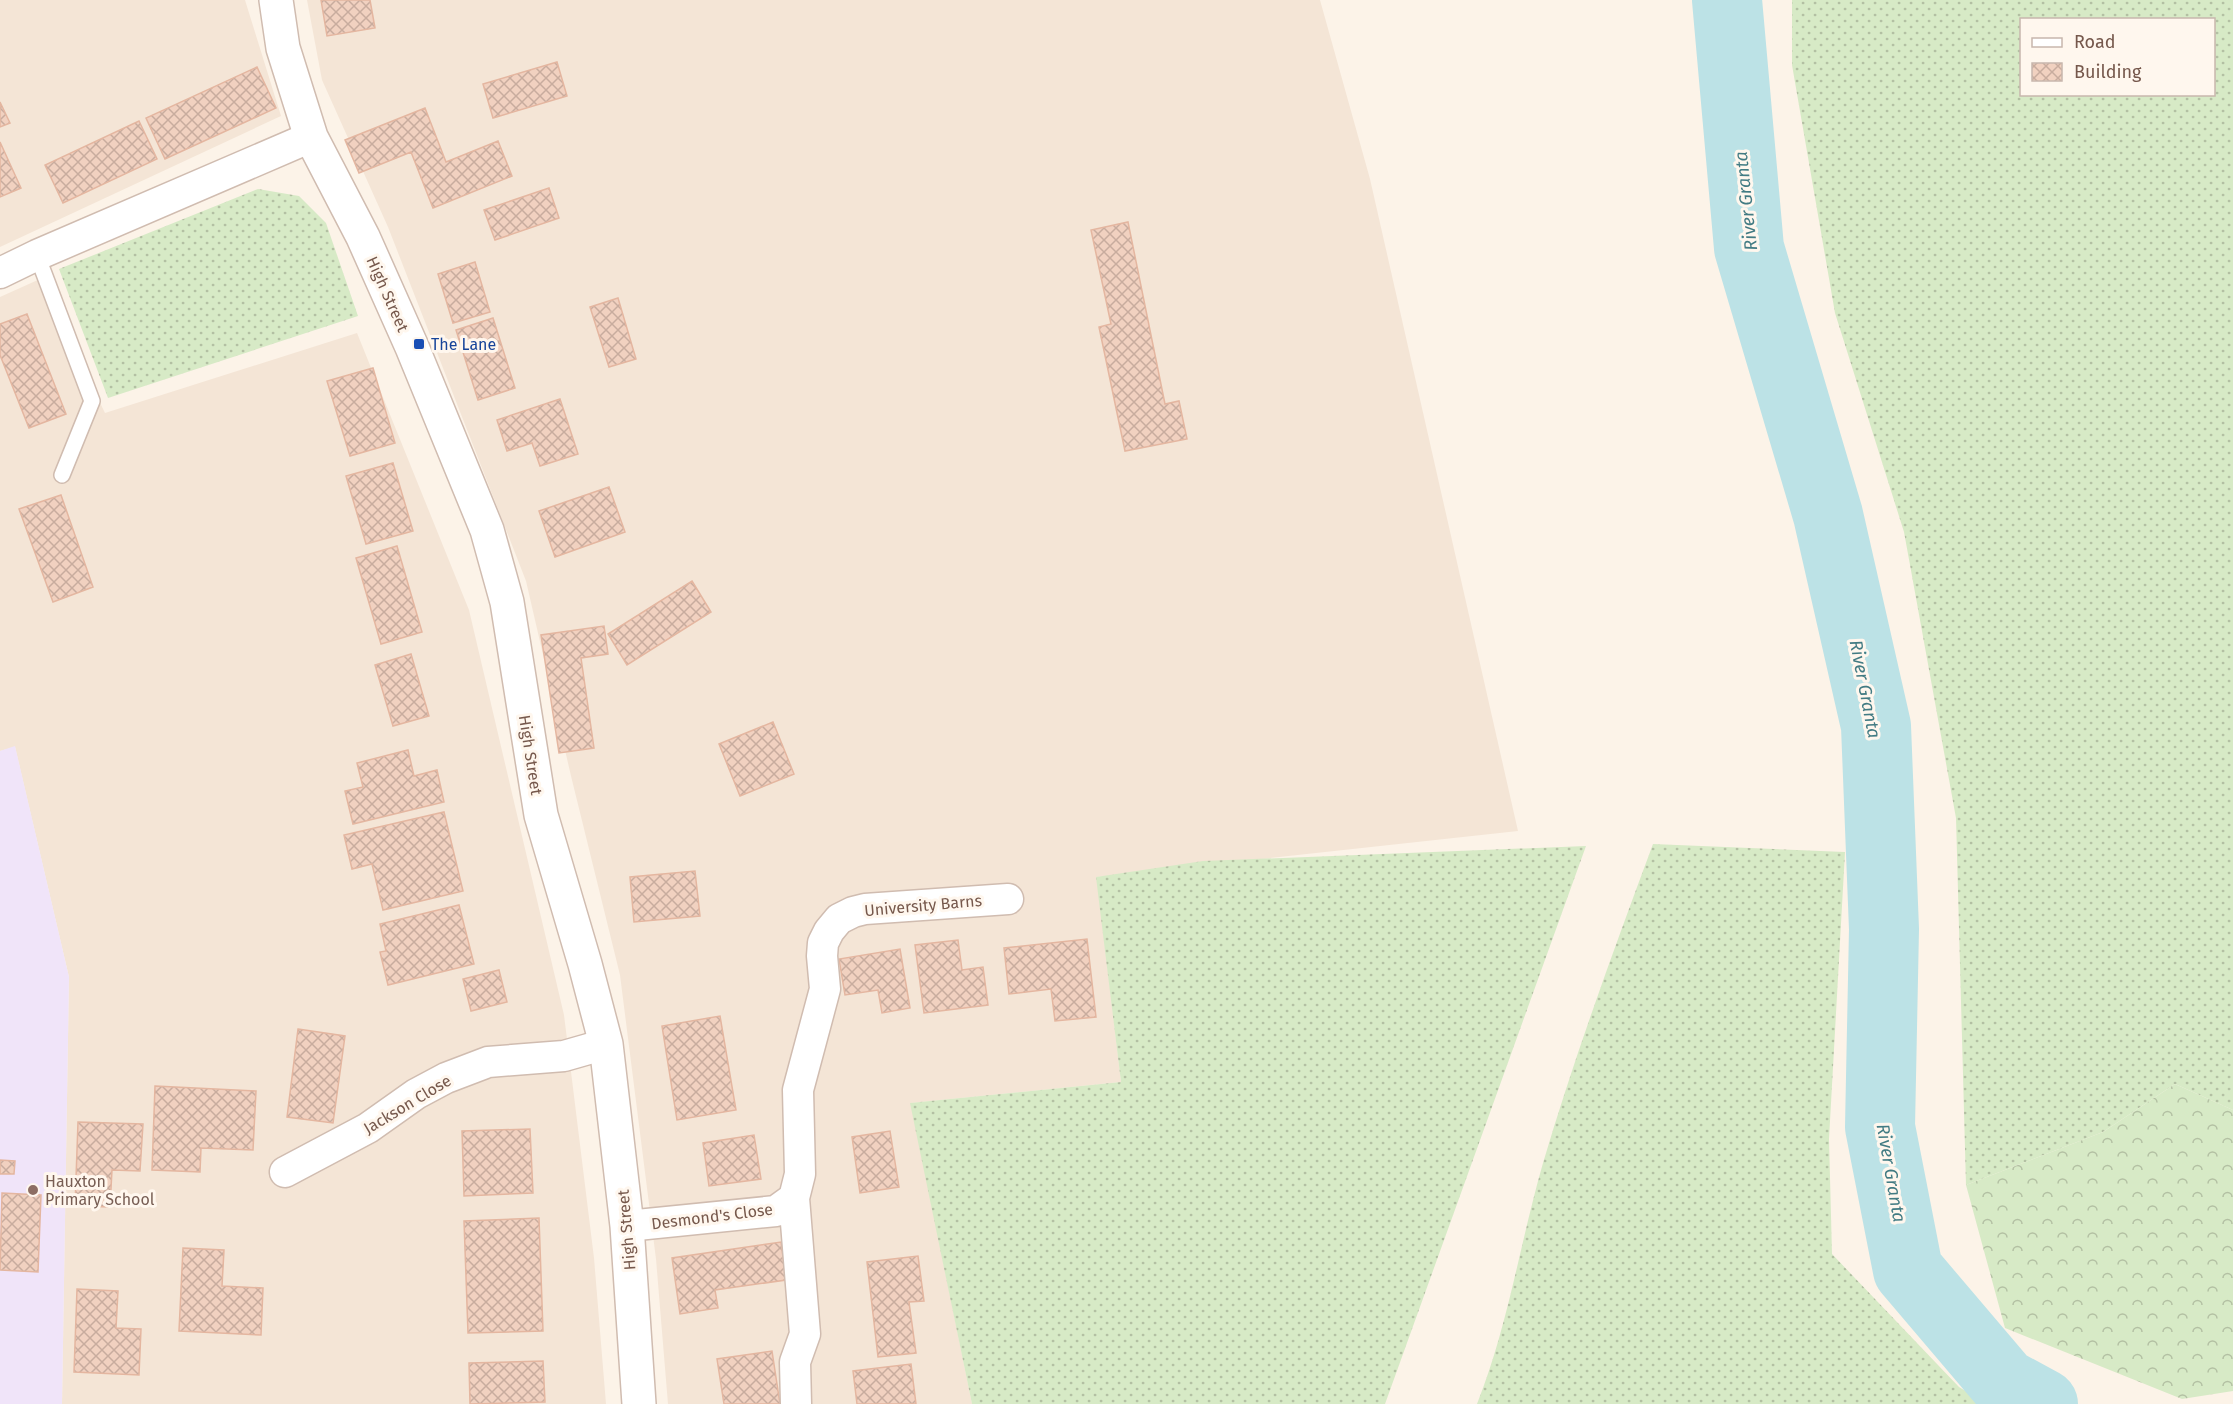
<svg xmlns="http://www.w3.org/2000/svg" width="2233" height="1404" font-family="'Fira Sans',sans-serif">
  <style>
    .residential { fill: #f4e5d6 }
    .education { fill: #f0e4f9 }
    .grass { fill: url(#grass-dots); fill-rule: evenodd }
    .forest { fill: url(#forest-crowns) }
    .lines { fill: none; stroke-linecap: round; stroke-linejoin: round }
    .river { stroke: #bce2e6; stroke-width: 70 }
    .building { fill: url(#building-cross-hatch); stroke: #e4b6a0; stroke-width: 1.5 }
    .service-casing { stroke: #d0bcb0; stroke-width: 18 }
    .minor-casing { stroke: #d0bcb0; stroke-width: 33 }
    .tertiary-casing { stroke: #d0bcb0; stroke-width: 36 }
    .service { stroke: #fff; stroke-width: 15 }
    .minor { stroke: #fff; stroke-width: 30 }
    .tertiary { stroke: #fff; stroke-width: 33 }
    .transit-dot { fill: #1a4fb4; stroke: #fff7ee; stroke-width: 2 }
    .education-dot { fill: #8d6e63; stroke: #fff7ee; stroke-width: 2 }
    .labels { text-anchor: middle; stroke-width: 6; stroke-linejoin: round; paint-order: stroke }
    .street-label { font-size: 16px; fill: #76584c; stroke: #fff7ee }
    .transit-label { font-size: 16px; fill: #164399; stroke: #fff7ee; text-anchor: start }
    .education-label { font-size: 16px; fill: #785e54; stroke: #fff7ee; text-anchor: start }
    .water-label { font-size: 18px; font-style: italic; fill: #427b83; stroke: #fff7ee }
  </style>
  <defs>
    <pattern id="grass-dots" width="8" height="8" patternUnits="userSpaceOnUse" patternTransform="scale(1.5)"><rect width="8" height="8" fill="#d7eac6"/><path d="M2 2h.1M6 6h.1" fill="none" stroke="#b3c0a3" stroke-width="1.8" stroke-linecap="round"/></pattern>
    <pattern id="forest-crowns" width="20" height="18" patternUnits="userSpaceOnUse" patternTransform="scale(1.5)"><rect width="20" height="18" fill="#d7eac6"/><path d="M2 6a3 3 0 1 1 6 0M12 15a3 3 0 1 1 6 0" fill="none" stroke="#b3c0a3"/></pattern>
    <pattern id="building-cross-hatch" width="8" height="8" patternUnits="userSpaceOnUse" patternTransform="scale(1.5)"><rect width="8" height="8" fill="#f1d1c0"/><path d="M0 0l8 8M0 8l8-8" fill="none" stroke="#c8ac9e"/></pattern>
  </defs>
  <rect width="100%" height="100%" fill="#fcf3e8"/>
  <path class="residential" d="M 0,0 L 245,0 L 281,116 L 0,247 Z
    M 307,0 L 1320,0 L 1370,179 L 1518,831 L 1097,877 L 1121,1082 L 911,1103 L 972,1404 L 668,1404 L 656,1259 L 620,975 L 571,776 L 526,581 L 388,227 L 322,80 Z
    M 40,279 L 105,413 L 357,333 L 469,610 L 564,1015 L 594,1258 L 606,1404 L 62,1404 L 69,977 L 15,747 L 0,751 L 0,297 Z"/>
  <path class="education" d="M 15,746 L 69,977 L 62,1404 L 0,1404 L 0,751 Z"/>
  <path class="grass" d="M 1792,0 L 2233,0 L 2233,1110 L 2175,1084 L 2103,1132 L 1966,1185 L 1956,818 L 1904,532 L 1835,313 L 1792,65 ZM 2022,20 L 2214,20 L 2214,94 L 2022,94 Z
    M 258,189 L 299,196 L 326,223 L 358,316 L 108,398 L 59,269 Z
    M 1653,844 L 1845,852 L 1829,1139 L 1832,1254 L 1959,1387 L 1987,1404 L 1477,1404 C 1508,1326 1520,1243 1543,1163 C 1575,1055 1614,949 1653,844 Z
    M 1586,846 L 1385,1404 L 972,1404 L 910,1103 L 1121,1082 L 1096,877 L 1203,861 Z"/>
  <path class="forest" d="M 2175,1084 L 2233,1110 L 2233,1391 L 2182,1399 L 2005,1328 L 1966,1185 L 2103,1132 Z"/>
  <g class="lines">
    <path class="river" d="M 1727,0 L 1749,248 L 1828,515 L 1876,726 L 1884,929 L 1880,1127 L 1908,1270 L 2004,1383 L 2043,1404"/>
  </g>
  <path class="building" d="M 321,0 L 370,0 L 375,28 L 327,36 Z
    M 557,62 L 567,96 L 493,118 L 483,84 Z
    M 257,67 L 276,108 L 165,159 L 146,118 Z
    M 0,102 L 10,123 L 0,127 Z
    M 425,108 L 446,162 L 498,141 L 512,176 L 433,208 L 411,152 L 359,173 L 345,140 Z
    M 139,121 L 157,159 L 63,203 L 45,165 Z
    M 0,142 L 21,188 L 0,197 Z
    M 549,188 L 559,218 L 495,240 L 484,210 Z
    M 1128,222 L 1165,404 L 1179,401 L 1187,439 L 1125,451 L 1099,327 L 1111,324 L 1091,230 Z
    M 475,262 L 490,312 L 453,323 L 438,274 Z
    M 618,298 L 636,359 L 609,367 L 590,307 Z
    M 27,314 L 66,414 L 29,428 L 0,355 L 0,324 Z
    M 493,318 L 515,388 L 478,400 L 456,330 Z
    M 373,368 L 395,443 L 350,456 L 327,381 Z
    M 560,399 L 578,454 L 540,466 L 532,443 L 507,451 L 497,420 Z
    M 393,463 L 413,531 L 366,544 L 346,476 Z
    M 609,487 L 625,532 L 555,557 L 539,511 Z
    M 61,495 L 93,587 L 53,602 L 19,509 Z
    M 397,546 L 422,632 L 381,644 L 356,558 Z
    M 692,581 L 711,612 L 627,665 L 608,634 Z
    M 604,626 L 608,654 L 581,658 L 594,748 L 559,753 L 541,635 Z
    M 411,654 L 429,716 L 393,726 L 375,665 Z
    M 773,722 L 794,774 L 740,796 L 719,744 Z
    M 408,750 L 414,776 L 437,770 L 444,802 L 353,824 L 345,791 L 363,787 L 357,763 Z
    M 444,812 L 463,891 L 383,910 L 372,864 L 352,869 L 344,835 Z
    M 695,871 L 700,916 L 634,922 L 630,877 Z
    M 459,905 L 474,964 L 388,985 L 380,952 L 386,951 L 380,924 Z
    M 1087,939 L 1096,1017 L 1055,1021 L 1051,989 L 1009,994 L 1004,948 Z
    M 958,940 L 962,970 L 983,967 L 988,1005 L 924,1013 L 915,945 Z
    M 900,949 L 910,1008 L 882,1013 L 878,990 L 845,995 L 839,959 Z
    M 499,970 L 507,1002 L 471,1011 L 463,979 Z
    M 720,1016 L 736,1110 L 677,1120 L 662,1026 Z
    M 298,1029 L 345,1036 L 333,1123 L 287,1117 Z
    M 155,1086 L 256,1091 L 253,1150 L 201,1148 L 200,1172 L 152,1170 Z
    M 78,1122 L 143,1124 L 140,1171 L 112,1170 L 110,1207 L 75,1206 Z
    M 530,1129 L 533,1193 L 464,1196 L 462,1131 Z
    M 890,1131 L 899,1187 L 860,1193 L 852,1137 Z
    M 754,1135 L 761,1179 L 709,1186 L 703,1143 Z
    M 0,1160 L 15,1161 L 14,1174 L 0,1174 Z
    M 2,1193 L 41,1195 L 38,1272 L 0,1270 Z
    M 539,1218 L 543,1331 L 468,1333 L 464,1221 Z
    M 781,1242 L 786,1280 L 715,1290 L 718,1308 L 680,1314 L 672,1258 Z
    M 183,1248 L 224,1250 L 222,1286 L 263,1288 L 261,1335 L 179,1331 Z
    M 918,1256 L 924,1301 L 909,1302 L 916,1353 L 878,1357 L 867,1262 Z
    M 77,1289 L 118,1291 L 116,1328 L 141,1329 L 139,1375 L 74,1372 Z
    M 772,1351 L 780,1404 L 724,1404 L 717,1359 Z
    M 543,1361 L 545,1402 L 470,1404 L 469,1363 Z
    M 911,1364 L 916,1404 L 857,1404 L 853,1371 Z"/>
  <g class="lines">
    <g class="service-casing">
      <path id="service" d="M 37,255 L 92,401 L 62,475"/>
    </g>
    <g class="minor-casing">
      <path id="minor" d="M 0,273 L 37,255 L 311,137
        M 285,1172 L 368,1128 L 416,1094 L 446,1078 L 488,1062 L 564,1056 L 606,1044
        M 794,1198 L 805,1334 L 795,1362 L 796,1404
        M 627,1226 L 776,1211 L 794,1198 L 800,1174 L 798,1090 L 825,989 L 822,956 L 823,943 L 829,931 L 839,919 L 853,912 L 865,909 L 1008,899"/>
    </g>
    <g class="tertiary-casing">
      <path id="tertiary" d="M 276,0 L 283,48 L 311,137 L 363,237 L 412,347 L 487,530 L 507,602 L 541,815 L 585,964 L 606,1044 L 627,1226 L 639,1404"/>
    </g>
    <use href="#service" class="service"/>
    <use href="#minor" class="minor"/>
    <use href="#tertiary" class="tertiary"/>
  </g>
  <rect class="transit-dot" x="413" y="338" width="12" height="12" rx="3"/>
  <circle class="education-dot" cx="33" cy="1190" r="6"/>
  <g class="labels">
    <g class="street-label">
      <text transform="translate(388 294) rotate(66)" y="6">High Street</text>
      <text transform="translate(531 755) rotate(81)" y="6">High Street</text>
      <text transform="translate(923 905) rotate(-5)" y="6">University Barns</text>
      <text transform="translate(407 1104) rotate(-31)" y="6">Jackson Close</text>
      <text transform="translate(712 1216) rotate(-7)" y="6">Desmond's Close</text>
      <text transform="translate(626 1230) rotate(-95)" y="6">High Street</text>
    </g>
    <g class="transit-label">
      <text x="431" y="350">The Lane</text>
    </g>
    <g class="education-label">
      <text x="45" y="1187">Hauxton<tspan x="45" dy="18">Primary School</tspan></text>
    </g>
    <g class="water-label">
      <text transform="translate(1746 201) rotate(-96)" y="6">River Granta</text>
      <text transform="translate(1865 689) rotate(79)" y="6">River Granta</text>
      <text transform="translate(1891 1173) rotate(80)" y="6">River Granta</text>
    </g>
  </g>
  <rect x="2020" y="18" width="195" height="78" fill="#fff7ee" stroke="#c8b7ad" stroke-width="1.5"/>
  <rect x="2032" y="38" width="30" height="9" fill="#ffffff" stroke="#c8b7ad" stroke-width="1.5"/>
  <text x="2074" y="48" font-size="18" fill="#76584c">Road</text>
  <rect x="2032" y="63" width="30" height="18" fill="url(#building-cross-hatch)" stroke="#c8b7ad" stroke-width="1.5"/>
  <text x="2074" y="78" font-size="18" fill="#76584c">Building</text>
</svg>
